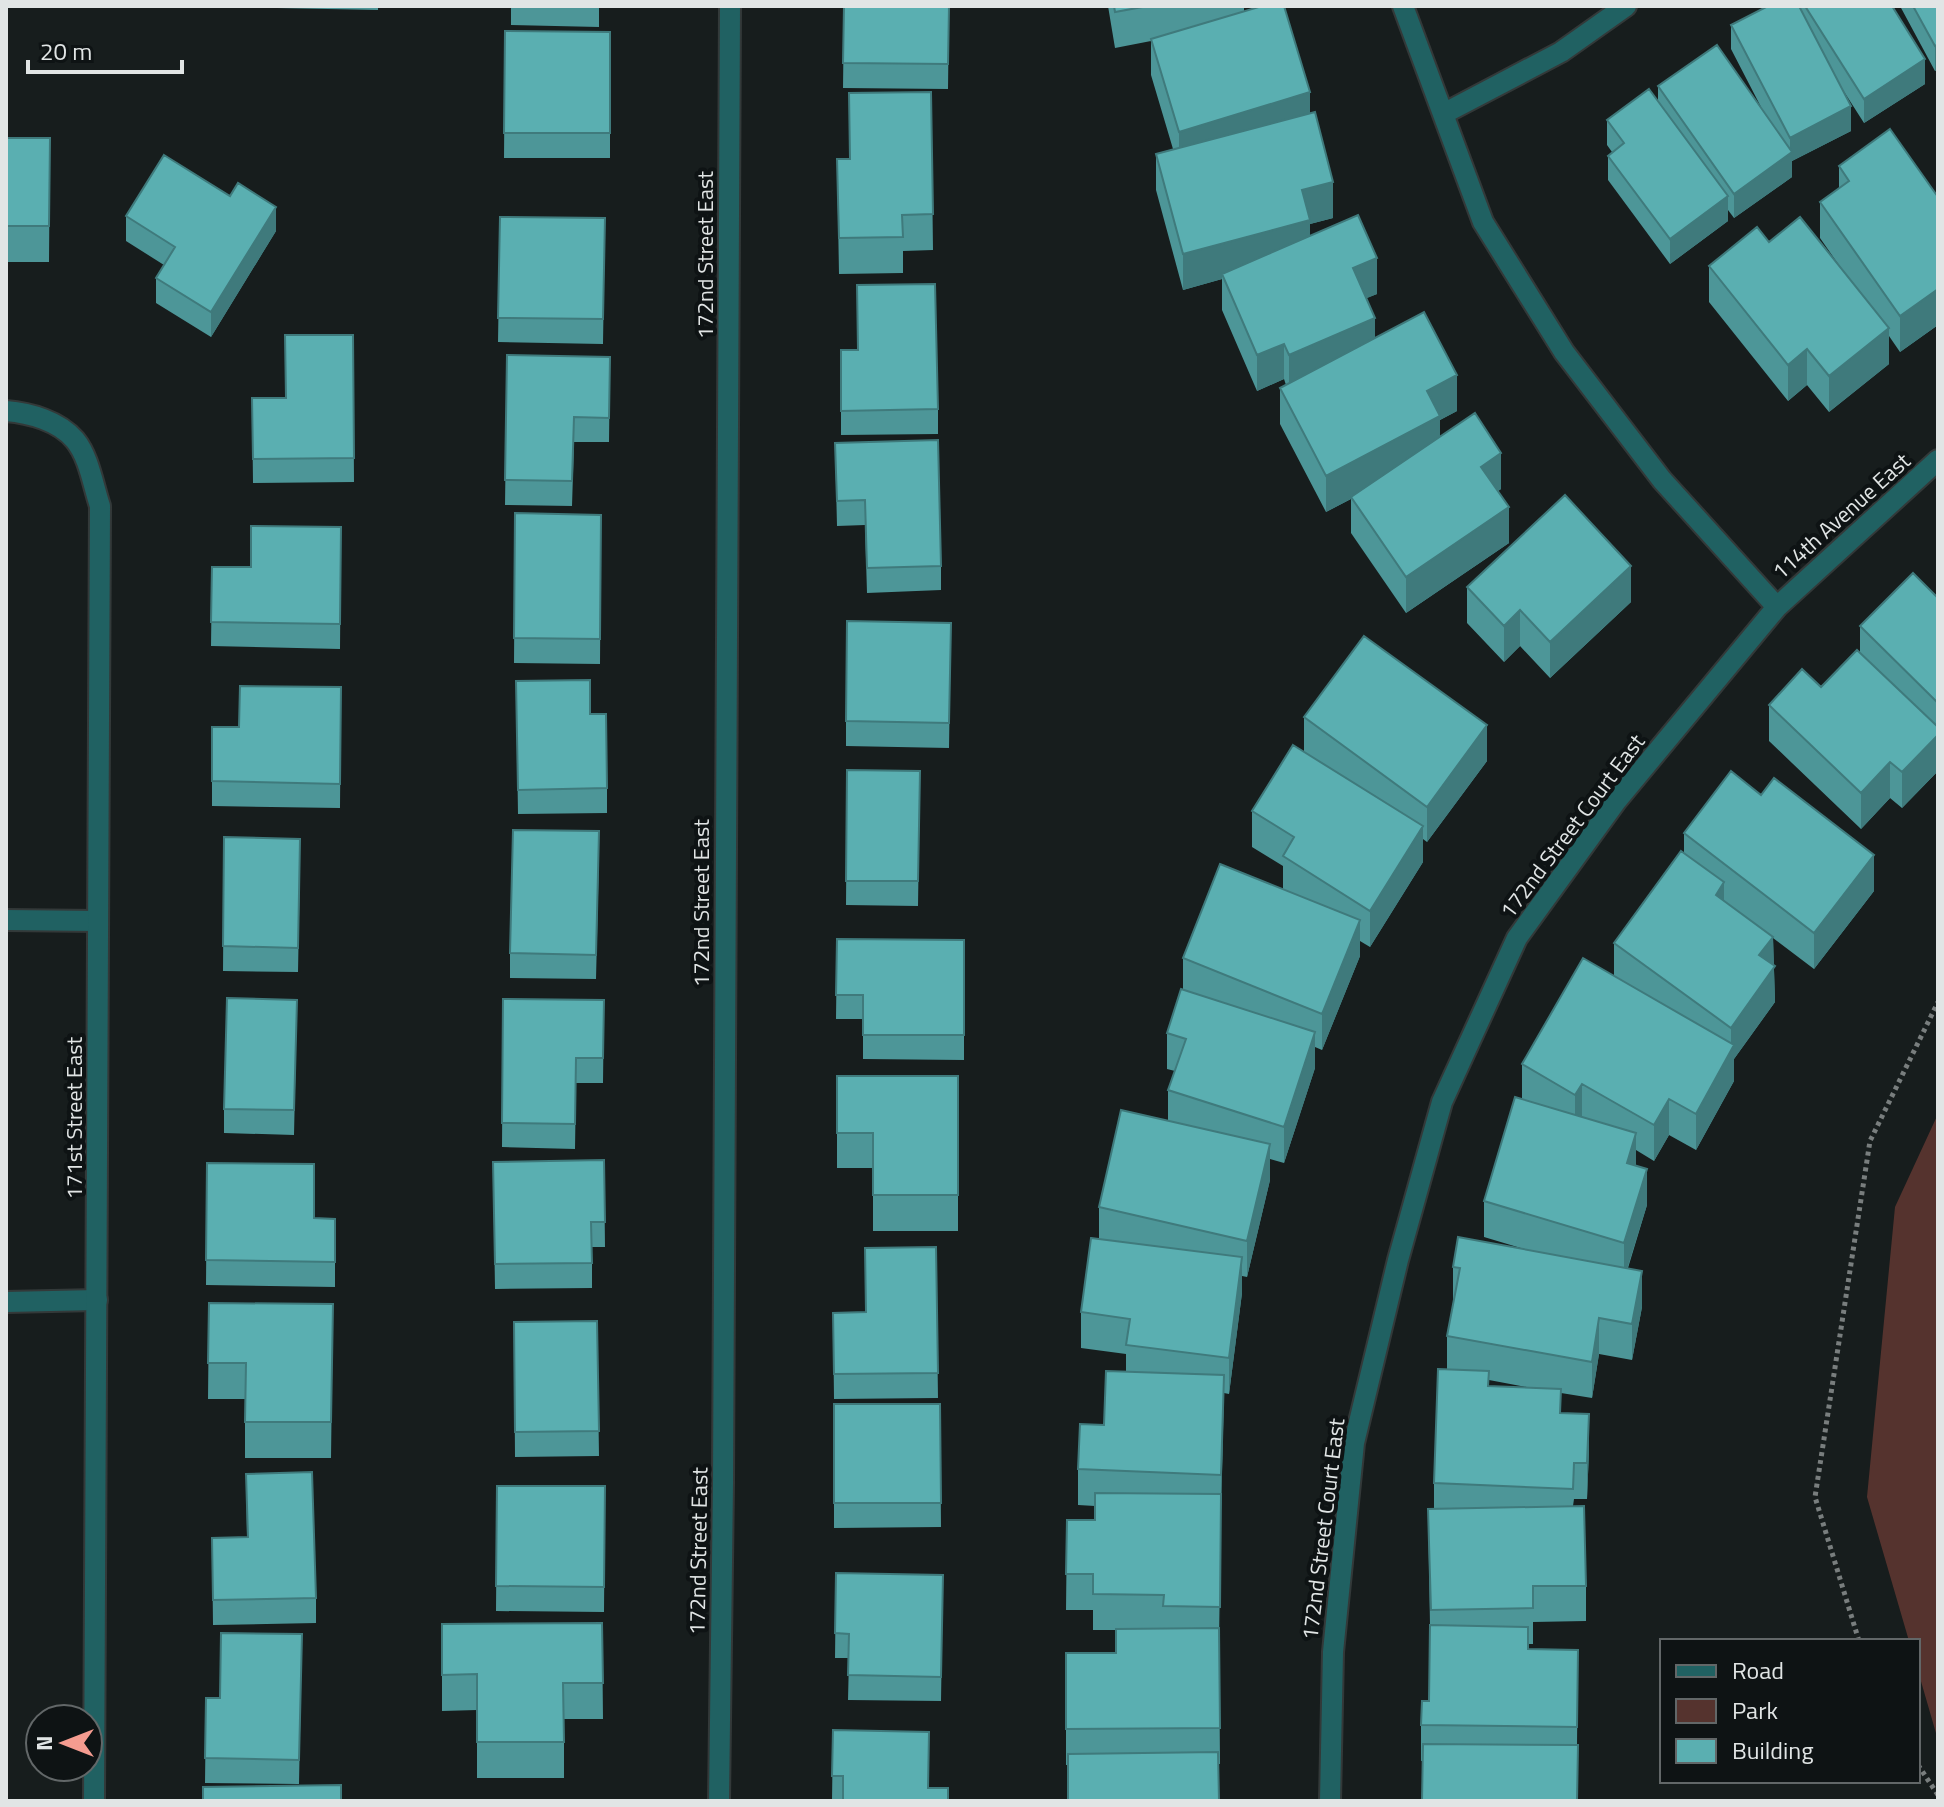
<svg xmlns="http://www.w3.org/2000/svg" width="1944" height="1807" font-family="'Titillium Web',sans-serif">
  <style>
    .green { fill: #55332e }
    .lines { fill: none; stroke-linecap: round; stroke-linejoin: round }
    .lane-casing { stroke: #333939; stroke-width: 24 }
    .street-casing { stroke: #333939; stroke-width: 24 }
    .path { stroke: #797e7e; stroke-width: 5; stroke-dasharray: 4 4; stroke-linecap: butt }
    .lane { stroke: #206162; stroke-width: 20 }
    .street { stroke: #206162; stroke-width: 20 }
    .wall { fill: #4d9698; fill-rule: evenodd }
    .shaded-wall { fill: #3f7a7c }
    .building { fill: #5aafb1; stroke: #3f7a7c; stroke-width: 2 }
    .labels { text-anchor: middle; stroke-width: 8; stroke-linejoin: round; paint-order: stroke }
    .street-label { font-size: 22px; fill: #e1e5e5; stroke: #0e1314 }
  </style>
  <rect width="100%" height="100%" fill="#171d1d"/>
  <path class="green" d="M 1938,1114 L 1938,1740 L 1918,1671 L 1918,1641 L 1909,1641 L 1867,1497 L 1895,1207 Z"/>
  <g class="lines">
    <g class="lane-casing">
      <path id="lane" d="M 6,920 L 98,921
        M 6,1302 L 97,1300"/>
    </g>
    <g class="street-casing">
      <path id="street" d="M 1443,114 L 1561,52 L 1626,6
        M 6,411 C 30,413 59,421 75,440 C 89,457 93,485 100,506 L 94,1801
        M 1777,607 L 1938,460
        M 719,1801 L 723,1483 L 730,6
        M 1330,1801 L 1333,1652 L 1354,1443 L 1398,1260 L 1442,1102 L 1517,938 L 1617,800 L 1777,607 L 1662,480 L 1564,352 L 1483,222 L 1403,6"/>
    </g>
    <path class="path" d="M 1859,1641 L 1815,1497 L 1870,1141 L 1938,1002
      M 1918,1765 L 1938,1795"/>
    <use href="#lane" class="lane"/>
    <use href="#street" class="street"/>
  </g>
  <path class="wall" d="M 277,6 L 378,6 L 378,10 L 277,8 Z
    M 511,6 L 599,6 L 599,27 L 511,25 Z
    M 844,6 L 949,6 L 948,89 L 843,88 Z
    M 1108,6 L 1244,6 L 1244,11 L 1310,113 L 1333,218 L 1310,224 L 1310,236 L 1377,294 L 1366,298 L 1375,338 L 1457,411 L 1440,420 L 1440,437 L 1501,489 L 1498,491 L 1509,543 L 1406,613 L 1351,533 L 1351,499 L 1326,512 L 1280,424 L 1280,388 L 1286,385 L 1284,379 L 1257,391 L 1222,310 L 1222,279 L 1183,290 L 1156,190 L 1156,154 L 1173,149 L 1151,75 L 1151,41 L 1115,48 Z
    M 1768,6 L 1892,6 L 1925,84 L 1864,123 L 1841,87 L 1851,131 L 1792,161 L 1792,177 L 1734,218 L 1728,210 L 1728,221 L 1670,264 L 1608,180 L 1608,156 L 1612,152 L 1607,145 L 1607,120 L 1658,101 L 1658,86 L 1761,107 L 1731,49 L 1731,25 Z
    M 1900,6 L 1938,6 L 1938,69 L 1935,71 Z
    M 505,31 L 610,32 L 610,158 L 504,158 Z
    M 931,92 L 933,250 L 903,251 L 903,273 L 839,274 L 837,159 L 850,159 Z
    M 1937,111 L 1938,111 L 1938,150 L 1937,147 Z
    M 6,138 L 50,138 L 49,262 L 6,262 Z
    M 1839,166 L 1938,197 L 1938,325 L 1900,352 L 1889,336 L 1889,364 L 1829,412 L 1807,385 L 1788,401 L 1709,302 L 1709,266 L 1769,242 L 1843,271 L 1820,238 L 1820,202 L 1839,189 Z
    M 126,216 L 276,231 L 211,337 L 156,303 L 156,278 L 164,265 L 126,241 Z
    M 500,217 L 605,218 L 603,344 L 498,342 Z
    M 353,335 L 354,482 L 253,483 L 252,398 L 285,398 Z
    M 841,350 L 938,409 L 938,434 L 841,435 Z
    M 507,355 L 610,357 L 609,442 L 574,442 L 572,506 L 505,505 Z
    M 835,443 L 941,566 L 941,590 L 867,593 L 865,525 L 837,526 Z
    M 515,513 L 601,515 L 600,664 L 514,663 Z
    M 341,527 L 340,649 L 211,646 L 212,567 L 251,567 Z
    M 1467,587 L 1631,602 L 1550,678 L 1520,646 L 1504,662 L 1467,623 Z
    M 1938,598 L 1938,771 L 1902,808 L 1890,798 L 1861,829 L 1769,741 L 1769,705 L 1821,687 L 1860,652 L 1860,626 Z
    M 951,623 L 949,748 L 846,746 L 846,721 Z
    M 516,681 L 590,714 L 607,788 L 607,813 L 518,814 Z
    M 341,687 L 340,808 L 212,806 L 212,781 L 239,727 Z
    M 1304,717 L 1487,761 L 1427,842 L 1423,839 L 1423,862 L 1370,947 L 1360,941 L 1360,956 L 1322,1050 L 1315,1047 L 1315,1068 L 1284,1163 L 1270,1159 L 1270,1180 L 1247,1277 L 1242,1276 L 1242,1293 L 1229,1394 L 1224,1393 L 1221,1511 L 1219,1643 L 1220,1764 L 1066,1765 L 1066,1653 L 1116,1653 L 1116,1630 L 1093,1630 L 1093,1610 L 1066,1610 L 1067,1520 L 1095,1520 L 1095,1506 L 1078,1505 L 1078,1469 L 1104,1425 L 1126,1371 L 1126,1354 L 1081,1348 L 1081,1312 L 1099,1239 L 1099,1207 L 1168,1121 L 1168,1090 L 1175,1071 L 1167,1069 L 1167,1033 L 1183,989 L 1183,958 L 1283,889 L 1283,866 L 1252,847 L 1252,811 L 1304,752 Z
    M 847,770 L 920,771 L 918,906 L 846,905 Z
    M 1684,833 L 1874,891 L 1814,969 L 1773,938 L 1775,1002 L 1734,1059 L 1734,1081 L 1696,1150 L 1669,1135 L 1654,1161 L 1636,1150 L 1636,1166 L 1647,1205 L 1628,1268 L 1642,1307 L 1632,1360 L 1599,1354 L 1592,1398 L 1561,1393 L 1561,1413 L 1589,1450 L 1587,1499 L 1574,1499 L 1573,1506 L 1586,1586 L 1586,1621 L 1533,1622 L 1533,1644 L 1528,1644 L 1528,1649 L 1578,1650 L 1577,1745 L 1421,1761 L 1421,1725 L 1429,1701 L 1430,1625 L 1428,1509 L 1434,1509 L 1434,1483 L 1447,1369 L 1447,1336 L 1453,1303 L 1453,1267 L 1524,1249 L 1484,1237 L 1484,1201 L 1522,1099 L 1522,1064 L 1614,976 L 1614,943 L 1684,852 ZM 1489,1380 L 1532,1388 L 1489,1386 Z
    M 224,837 L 300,864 L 298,972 L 223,971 Z
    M 599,856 L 596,979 L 510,978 L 510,953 Z
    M 837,939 L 964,940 L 964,1060 L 863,1059 L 863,1019 L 836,1019 Z
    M 503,999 L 604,1000 L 603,1083 L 576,1083 L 575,1149 L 502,1147 Z
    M 297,1000 L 294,1135 L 224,1133 L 224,1109 Z
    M 837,1076 L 958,1076 L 958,1231 L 873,1231 L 873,1168 L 837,1168 Z
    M 604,1160 L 605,1247 L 592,1247 L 592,1288 L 495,1289 L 493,1162 Z
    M 207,1163 L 314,1218 L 335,1219 L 335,1287 L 206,1285 Z
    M 936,1247 L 938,1398 L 834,1399 L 833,1313 L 866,1312 Z
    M 209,1303 L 333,1304 L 331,1458 L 245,1458 L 245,1399 L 208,1399 Z
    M 597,1321 L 599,1456 L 515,1457 L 514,1322 Z
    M 834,1404 L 940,1404 L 941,1527 L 834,1528 Z
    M 246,1474 L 316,1598 L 316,1623 L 213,1625 L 212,1538 L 247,1537 Z
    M 497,1486 L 605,1486 L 604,1612 L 496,1611 Z
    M 836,1573 L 943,1575 L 941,1701 L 848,1700 L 849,1658 L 835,1658 Z
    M 602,1623 L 603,1719 L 564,1719 L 564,1778 L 477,1778 L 477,1710 L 442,1711 L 442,1624 Z
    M 302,1634 L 299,1784 L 205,1783 L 206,1698 L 220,1698 Z
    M 833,1730 L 929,1788 L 948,1801 L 832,1801 Z"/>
  <path class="shaded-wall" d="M 1938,45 L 1938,69 L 1935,71 L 1935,46 Z
    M 1925,59 L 1925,84 L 1864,123 L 1864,99 Z
    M 1310,92 L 1310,128 L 1179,168 L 1179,132 Z
    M 1851,106 L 1851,131 L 1792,161 L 1792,177 L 1734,218 L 1734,194 L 1790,154 L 1790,138 Z
    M 1333,182 L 1333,218 L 1310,224 L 1310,256 L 1222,274 L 1222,279 L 1183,290 L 1183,254 L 1302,190 Z
    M 1728,196 L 1728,221 L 1670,264 L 1670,239 Z
    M 276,207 L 276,231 L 211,337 L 211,312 Z
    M 1377,258 L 1377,294 L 1353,304 L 1353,268 Z
    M 1938,289 L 1938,325 L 1900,352 L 1900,316 Z
    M 1375,318 L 1375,354 L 1289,391 L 1289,355 Z
    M 1889,328 L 1889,364 L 1829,412 L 1829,376 Z
    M 1284,344 L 1284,379 L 1257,391 L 1257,355 Z
    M 1807,349 L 1807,385 L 1788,401 L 1788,365 Z
    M 1457,375 L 1457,411 L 1440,420 L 1440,452 L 1326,512 L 1326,476 L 1427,391 Z
    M 1501,453 L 1501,489 L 1481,503 L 1481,467 Z
    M 1509,507 L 1509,543 L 1406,613 L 1406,577 Z
    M 1631,566 L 1631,602 L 1550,678 L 1550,642 Z
    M 1520,610 L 1520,646 L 1504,662 L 1504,626 Z
    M 1487,725 L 1487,761 L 1427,842 L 1427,807 Z
    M 1938,735 L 1938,771 L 1902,808 L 1902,772 Z
    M 1890,762 L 1890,798 L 1861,829 L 1861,793 Z
    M 1423,826 L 1423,862 L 1370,947 L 1370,911 Z
    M 1874,855 L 1874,891 L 1814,969 L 1814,933 Z
    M 1724,882 L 1724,918 L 1716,895 Z
    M 1360,920 L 1360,956 L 1322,1050 L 1322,1014 Z
    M 1773,937 L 1775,1002 L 1734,1059 L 1734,1081 L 1696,1150 L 1696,1114 L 1731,1051 L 1731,1028 L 1759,955 Z
    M 1315,1032 L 1315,1068 L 1284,1163 L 1284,1127 Z
    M 1582,1084 L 1582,1120 L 1575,1131 L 1575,1095 Z
    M 1669,1099 L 1669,1135 L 1654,1161 L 1654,1125 Z
    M 1636,1133 L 1636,1168 L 1627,1163 Z
    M 1270,1144 L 1270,1180 L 1247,1277 L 1247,1241 Z
    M 1647,1169 L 1647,1205 L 1624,1279 L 1624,1243 Z
    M 1242,1257 L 1242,1293 L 1229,1394 L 1229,1358 Z
    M 1642,1271 L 1642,1307 L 1632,1360 L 1632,1324 Z
    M 1599,1318 L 1599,1354 L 1592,1398 L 1592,1362 Z
    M 1224,1375 L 1221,1511 L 1220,1643 L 1221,1475 Z
    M 1589,1414 L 1589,1450 L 1587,1499 L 1587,1463 Z"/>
  <path class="building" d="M 844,6 L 949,6 L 948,64 L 843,63 Z
    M 1114,6 L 1148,6 L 1115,12 Z
    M 1262,6 L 1284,6 L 1310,92 L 1179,132 L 1151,39 Z
    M 1768,6 L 1799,6 L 1851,106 L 1790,138 L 1731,25 Z
    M 1805,6 L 1892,6 L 1925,59 L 1864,99 Z
    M 1913,6 L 1938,6 L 1938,45 L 1935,46 Z
    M 505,31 L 610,32 L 610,133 L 504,133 Z
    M 1717,45 L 1792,152 L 1734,194 L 1658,86 Z
    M 1649,89 L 1728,196 L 1670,239 L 1608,156 L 1624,143 L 1607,120 Z
    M 931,92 L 933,214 L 902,215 L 903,237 L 839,238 L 837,159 L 850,159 L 849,93 Z
    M 1315,112 L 1333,182 L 1302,190 L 1310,220 L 1183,254 L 1156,154 Z
    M 1890,129 L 1938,197 L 1938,289 L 1900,316 L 1820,202 L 1849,181 L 1839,166 Z
    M 6,138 L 50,138 L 49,226 L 6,226 Z
    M 164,155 L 230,196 L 238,183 L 276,207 L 211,312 L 156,278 L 175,247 L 126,216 Z
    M 1358,215 L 1377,258 L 1353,268 L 1375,318 L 1289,355 L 1284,344 L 1257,355 L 1222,274 Z
    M 500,217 L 605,218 L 603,319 L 498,318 Z
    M 1800,217 L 1889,328 L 1829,376 L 1807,349 L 1788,365 L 1709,266 L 1757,227 L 1769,242 Z
    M 935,284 L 938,409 L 841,411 L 841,350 L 858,350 L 857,285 Z
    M 1424,312 L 1457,375 L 1427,391 L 1440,416 L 1326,476 L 1280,388 Z
    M 285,335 L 353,335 L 354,458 L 253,459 L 252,398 L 286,398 Z
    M 507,355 L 610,357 L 609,418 L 574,417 L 572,481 L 505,480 Z
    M 1475,413 L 1501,453 L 1481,467 L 1509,507 L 1406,577 L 1351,497 Z
    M 938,440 L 941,566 L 867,568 L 865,500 L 837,501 L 835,443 Z
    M 1565,495 L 1631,566 L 1550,642 L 1520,610 L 1504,626 L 1467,587 Z
    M 515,513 L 601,515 L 600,639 L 514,638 Z
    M 251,526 L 341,527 L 340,624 L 211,622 L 212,567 L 251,567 Z
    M 1913,573 L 1938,598 L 1938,703 L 1860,626 Z
    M 847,621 L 951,623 L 949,723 L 846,721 Z
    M 1364,636 L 1487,725 L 1427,807 L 1304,717 Z
    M 1857,650 L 1938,727 L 1938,735 L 1902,772 L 1890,762 L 1861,793 L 1769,705 L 1802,669 L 1821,687 Z
    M 590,680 L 590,714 L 606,714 L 607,788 L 518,790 L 516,681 Z
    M 240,686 L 341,687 L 340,784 L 212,781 L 212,727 L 239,727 Z
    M 1293,745 L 1423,826 L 1370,911 L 1283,856 L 1294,837 L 1252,811 Z
    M 847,770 L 920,771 L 918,881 L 846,881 Z
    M 1731,771 L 1761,795 L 1774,778 L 1874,855 L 1814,933 L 1684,833 Z
    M 513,830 L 599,831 L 596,955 L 510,953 Z
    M 224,837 L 300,839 L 298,948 L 223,946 Z
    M 1681,851 L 1724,882 L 1716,895 L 1773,937 L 1759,955 L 1775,966 L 1731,1028 L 1614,943 Z
    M 1220,864 L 1360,920 L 1322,1014 L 1183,958 Z
    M 837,939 L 964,940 L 964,1035 L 863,1035 L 863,995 L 836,995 Z
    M 1583,958 L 1734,1045 L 1696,1114 L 1669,1099 L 1654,1125 L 1582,1084 L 1575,1095 L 1522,1064 Z
    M 1181,989 L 1315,1032 L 1284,1127 L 1168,1090 L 1186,1039 L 1167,1033 Z
    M 227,998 L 297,1000 L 294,1110 L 224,1109 Z
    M 503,999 L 604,1000 L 603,1058 L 576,1058 L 575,1124 L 502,1123 Z
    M 837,1076 L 958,1076 L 958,1195 L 873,1195 L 873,1133 L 837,1133 Z
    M 1515,1097 L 1636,1133 L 1627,1163 L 1647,1169 L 1624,1243 L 1484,1201 Z
    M 1121,1110 L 1270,1144 L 1247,1241 L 1099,1207 Z
    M 604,1160 L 605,1222 L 591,1222 L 592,1263 L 495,1264 L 493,1162 Z
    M 207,1163 L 314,1164 L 314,1218 L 335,1219 L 335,1262 L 206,1260 Z
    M 1458,1237 L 1642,1271 L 1632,1324 L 1599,1318 L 1592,1362 L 1447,1336 L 1460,1268 L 1453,1267 Z
    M 1091,1238 L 1242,1257 L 1229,1358 L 1126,1345 L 1130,1319 L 1081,1312 Z
    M 936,1247 L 938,1373 L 834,1374 L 833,1313 L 866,1312 L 865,1248 Z
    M 209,1303 L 333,1304 L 331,1422 L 245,1422 L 246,1363 L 208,1363 Z
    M 597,1321 L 599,1431 L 515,1432 L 514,1322 Z
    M 1438,1369 L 1489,1371 L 1488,1386 L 1561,1389 L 1560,1413 L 1589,1414 L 1587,1463 L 1574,1463 L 1573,1489 L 1434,1483 Z
    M 1106,1371 L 1224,1375 L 1221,1475 L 1078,1469 L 1080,1424 L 1104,1425 Z
    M 834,1404 L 940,1404 L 941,1503 L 834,1503 Z
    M 312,1472 L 316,1598 L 213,1600 L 212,1538 L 248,1537 L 246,1474 Z
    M 497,1486 L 605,1486 L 604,1587 L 496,1586 Z
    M 1095,1493 L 1221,1494 L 1220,1607 L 1163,1606 L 1164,1595 L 1093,1594 L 1093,1574 L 1066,1574 L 1067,1520 L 1095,1520 Z
    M 1584,1506 L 1586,1586 L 1533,1586 L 1533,1608 L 1431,1610 L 1428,1509 Z
    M 836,1573 L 943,1575 L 941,1677 L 848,1675 L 849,1634 L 835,1633 Z
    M 602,1623 L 603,1683 L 563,1683 L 564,1742 L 477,1742 L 477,1674 L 442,1675 L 442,1624 Z
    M 1430,1625 L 1528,1627 L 1528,1649 L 1578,1650 L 1577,1727 L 1421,1725 L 1422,1701 L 1429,1701 Z
    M 1219,1628 L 1220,1728 L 1066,1729 L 1066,1653 L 1116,1653 L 1116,1629 Z
    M 221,1633 L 302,1634 L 299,1760 L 205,1758 L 206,1698 L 220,1698 Z
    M 833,1730 L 929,1732 L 928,1788 L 948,1788 L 948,1801 L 843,1801 L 843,1776 L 832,1776 Z
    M 1423,1744 L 1578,1745 L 1577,1801 L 1422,1801 Z
    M 1218,1752 L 1219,1801 L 1068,1801 L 1068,1754 Z
    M 341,1785 L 341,1801 L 203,1801 L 203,1787 Z"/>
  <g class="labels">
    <g class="street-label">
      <text transform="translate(705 255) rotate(-90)" y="8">172nd Street East</text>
      <text transform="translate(1841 516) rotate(-42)" y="8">114th Avenue East</text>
      <text transform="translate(1572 826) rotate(-53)" y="8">172nd Street Court East</text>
      <text transform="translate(701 903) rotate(-90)" y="8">172nd Street East</text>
      <text transform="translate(74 1118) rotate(-90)" y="8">171st Street East</text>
      <text transform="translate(1323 1529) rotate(-83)" y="8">172nd Street Court East</text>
      <text transform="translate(698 1551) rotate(-89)" y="8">172nd Street East</text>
    </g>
  </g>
  <rect width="1944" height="1807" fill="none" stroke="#e1e5e5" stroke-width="16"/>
  <rect x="1660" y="1639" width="260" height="144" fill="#0e1314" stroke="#626768" stroke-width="2"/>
  <rect x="1676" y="1665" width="40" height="12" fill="#206162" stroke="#626768" stroke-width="2"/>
  <text x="1732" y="1679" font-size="24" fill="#e1e5e5">Road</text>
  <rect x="1676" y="1699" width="40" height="24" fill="#55332e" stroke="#626768" stroke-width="2"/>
  <text x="1732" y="1719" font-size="24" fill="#e1e5e5">Park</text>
  <rect x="1676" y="1739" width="40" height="24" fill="#5aafb1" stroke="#626768" stroke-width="2"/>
  <text x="1732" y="1759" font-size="24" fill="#e1e5e5">Building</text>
  <g transform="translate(64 1743) rotate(270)"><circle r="38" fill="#0e1314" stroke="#626768" stroke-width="2"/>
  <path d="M0-6L14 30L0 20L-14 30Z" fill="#f59c90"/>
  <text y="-12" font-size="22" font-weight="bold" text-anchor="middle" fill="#e1e5e5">N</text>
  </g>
  <path d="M28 60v12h154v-12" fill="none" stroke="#e1e5e5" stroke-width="4"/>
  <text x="40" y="60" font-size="24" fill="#e1e5e5" stroke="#0e1314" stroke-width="6" paint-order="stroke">20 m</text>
</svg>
